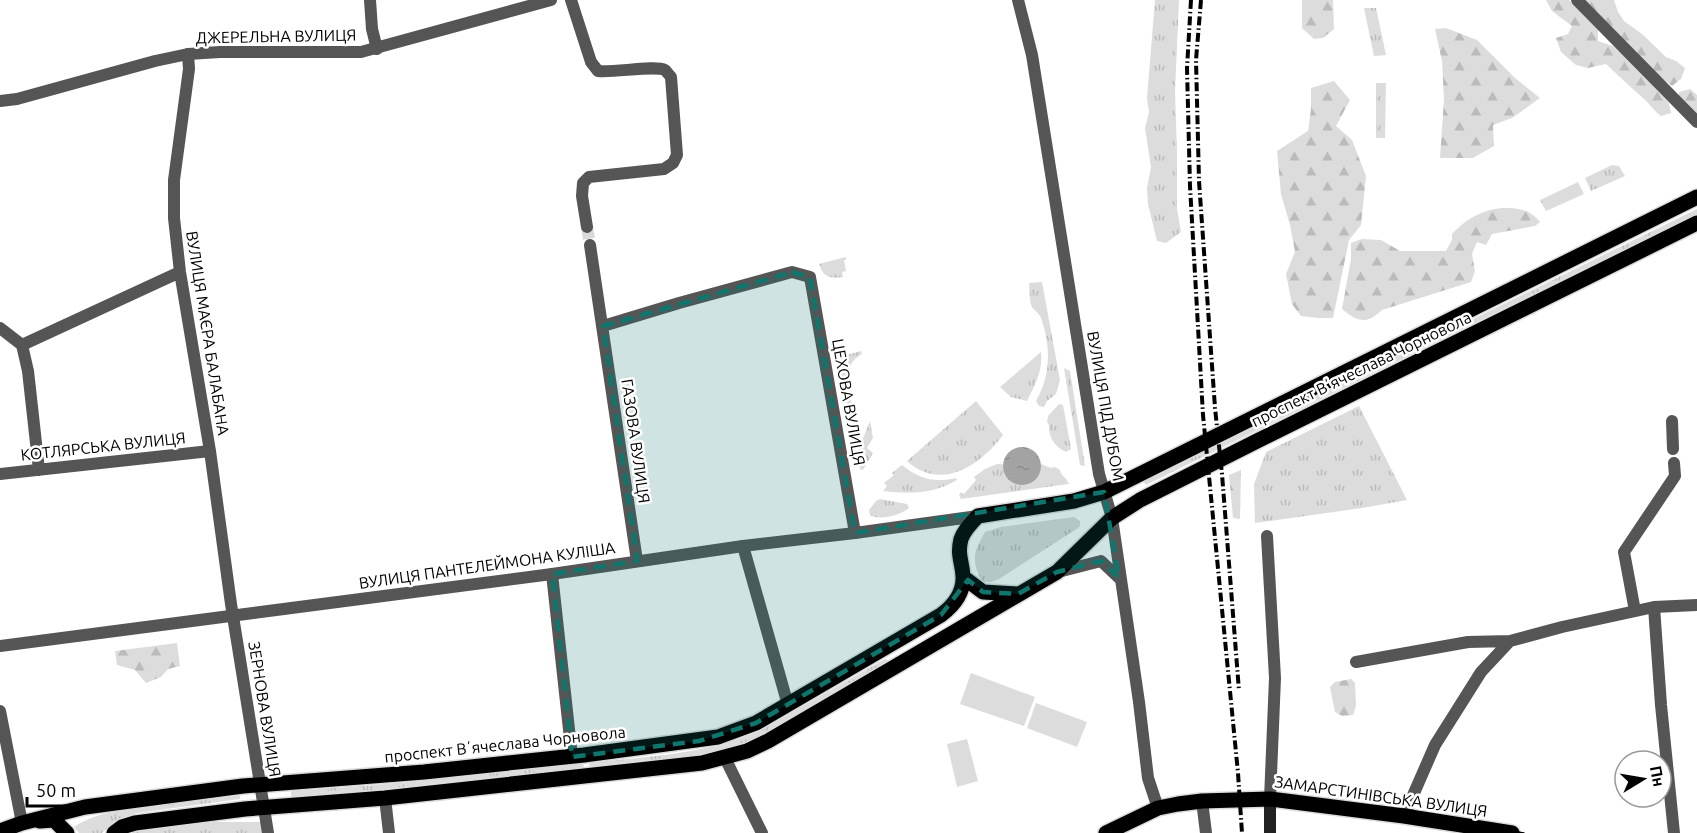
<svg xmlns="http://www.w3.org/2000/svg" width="1697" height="833" font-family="Ubuntu,sans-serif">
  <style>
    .grass { fill: url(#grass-tufts) }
    .forest { fill: url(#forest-firs) }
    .pitch { fill: #dcdcdc }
    .water { fill: url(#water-ripples) }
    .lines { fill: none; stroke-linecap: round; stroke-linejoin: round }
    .minor-tunnel { stroke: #d9d9d9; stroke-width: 12; stroke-dasharray: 12 6; stroke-linecap: butt }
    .primary-casing { stroke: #dbdbdb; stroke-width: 18 }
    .minor { stroke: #555; stroke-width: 12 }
    .tertiary { stroke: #555; stroke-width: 12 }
    .secondary { stroke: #222; stroke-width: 12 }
    .primary { stroke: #000; stroke-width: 15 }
    .tram { stroke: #000; stroke-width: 1.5 }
    .rail { stroke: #000; stroke-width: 4; stroke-dasharray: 9 3 1.5 3; stroke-linecap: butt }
    .marked { fill: #0f766e; fill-opacity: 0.2; stroke: #0f766e; stroke-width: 4.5; stroke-dasharray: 12 8; stroke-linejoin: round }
    .labels { text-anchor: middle; stroke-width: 5; stroke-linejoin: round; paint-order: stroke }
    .street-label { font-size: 16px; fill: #000; stroke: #fff }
  </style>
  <defs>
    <pattern id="grass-tufts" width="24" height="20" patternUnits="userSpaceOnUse" patternTransform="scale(1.5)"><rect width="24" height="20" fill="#dcdcdc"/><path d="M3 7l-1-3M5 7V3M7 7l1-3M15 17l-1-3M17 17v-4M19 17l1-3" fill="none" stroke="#bbb"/></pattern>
    <pattern id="forest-firs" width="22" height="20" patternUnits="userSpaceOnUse" patternTransform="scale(1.5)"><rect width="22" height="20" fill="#dcdcdc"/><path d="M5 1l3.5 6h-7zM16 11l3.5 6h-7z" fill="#bbb"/></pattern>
    <pattern id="water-ripples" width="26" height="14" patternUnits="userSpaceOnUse" patternTransform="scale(1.5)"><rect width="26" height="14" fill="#a3a3a3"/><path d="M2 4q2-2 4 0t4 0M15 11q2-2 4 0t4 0" fill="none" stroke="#8b8b8b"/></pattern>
  </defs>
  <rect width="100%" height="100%" fill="#fff"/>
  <path class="grass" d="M 1155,0 L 1179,0 L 1175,91 L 1177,152 L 1177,209 L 1181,232 L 1166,243 L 1157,241 L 1148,204 L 1147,188 L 1151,167 L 1145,128 L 1149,112 L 1147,98 Z
    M 1364,8 L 1376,8 L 1386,55 L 1374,56 Z
    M 1376,83 L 1386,83 L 1385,138 L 1376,138 Z
    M 1612,165 L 1619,166 L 1625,176 L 1591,191 L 1585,178 Z
    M 1578,182 L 1584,194 L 1546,211 L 1540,200 Z
    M 1697,209 L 1697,214 L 1146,485 L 1143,481 Z
    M 846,257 L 846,260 L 844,260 L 846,271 L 842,272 L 843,277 C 830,279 823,277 819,264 Z
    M 1042,282 L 1060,380 L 1056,394 L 1047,401 L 1044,407 L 1039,406 L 1036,401 C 1051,375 1051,346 1041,318 C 1039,313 1035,311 1032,307 C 1029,301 1030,290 1029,283 Z
    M 861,351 L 862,354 C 837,368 853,391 852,413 L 847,404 L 839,359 L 843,356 Z
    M 1041,352 C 1043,371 1035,385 1027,401 L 1011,397 L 1000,387 Z
    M 1064,368 L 1070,371 L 1085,466 L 1080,465 Z
    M 976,401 L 1003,435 C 981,465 941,492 907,461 Z
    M 1059,404 L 1063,405 L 1071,449 L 1066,452 C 1055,447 1048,437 1049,425 L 1047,422 L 1048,416 Z
    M 1359,406 L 1407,500 L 1362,508 L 1255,523 L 1254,484 L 1266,452 Z
    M 870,421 L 873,438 L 867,448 L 873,453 L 863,470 L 860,469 L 857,453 Z
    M 997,464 L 1003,464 L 1002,466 L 1041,466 L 1041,464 L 1051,468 L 1055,467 L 1060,470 C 1061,476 1067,478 1069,484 L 961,499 L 959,495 L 961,492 L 964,494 L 976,480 L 974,477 L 985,469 Z
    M 902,465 C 919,479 935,483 956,478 L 957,480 C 933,494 910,494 883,491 L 887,486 L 884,483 L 894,475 L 892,473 Z
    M 880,499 L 907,504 L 909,508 C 901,515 880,521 870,515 L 869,510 L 876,501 Z
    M 1074,517 L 1080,521 L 1080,526 L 1078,528 L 999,579 L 991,582 L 982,582 C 971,559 973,554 985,532 L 1001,527 Z
    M 885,659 L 888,660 L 888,663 L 764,735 L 744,744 L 701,756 L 590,767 L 589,763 C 648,756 706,755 761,730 Z
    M 583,763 L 584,768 L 377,790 L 291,797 L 291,791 L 376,785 Z
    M 240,795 L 240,799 L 137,813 L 115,821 L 102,833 L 79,833 L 74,827 C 87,818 102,814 117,811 Z
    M 187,822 L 264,822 L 265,833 L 121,833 L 127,829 Z"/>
  <path class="forest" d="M 1302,0 L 1333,0 L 1334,29 L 1323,38 L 1314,39 L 1302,28 Z
    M 1546,0 L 1569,0 L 1598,29 L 1598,41 L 1613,46 L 1632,63 L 1669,103 L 1671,113 L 1661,116 C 1653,110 1650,104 1643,98 C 1630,87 1618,75 1606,64 L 1588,68 L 1576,65 L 1561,52 L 1556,38 L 1568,34 L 1572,26 L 1552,11 Z
    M 1585,0 L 1614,0 L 1618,12 L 1624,21 L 1642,34 L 1666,57 L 1676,61 L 1685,68 L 1681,79 L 1672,86 L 1659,76 Z
    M 1446,28 L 1477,40 L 1515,78 L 1540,98 L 1512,118 L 1493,125 L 1494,146 L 1473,158 L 1440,158 L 1444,99 L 1442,61 L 1435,29 Z
    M 1334,81 L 1350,100 L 1336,126 L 1352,140 L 1366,176 L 1361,225 L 1349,240 L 1333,318 L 1318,318 L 1301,316 L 1292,304 L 1286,274 L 1295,252 L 1290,225 L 1281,194 L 1277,151 L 1308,131 L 1311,109 L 1311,88 Z
    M 1690,89 L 1697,95 L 1697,118 L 1679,99 L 1679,92 Z
    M 1502,208 C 1519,208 1529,209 1540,222 L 1535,226 L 1492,234 L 1486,245 L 1477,242 L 1472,254 L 1475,271 L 1471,282 L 1382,310 C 1366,325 1358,322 1342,309 L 1351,259 L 1351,243 L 1362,239 L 1381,240 L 1400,251 L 1446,251 L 1452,240 L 1452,234 C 1466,219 1481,210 1502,208 Z
    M 1241,470 L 1240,519 L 1233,518 L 1229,475 Z
    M 177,643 L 180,666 L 168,669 L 161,677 L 146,683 L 135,670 L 117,665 L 115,651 Z
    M 1351,679 L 1355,683 L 1356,706 L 1353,715 L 1342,716 L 1335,712 L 1330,687 L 1335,682 Z"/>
  <path class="pitch" d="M 971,673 L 1035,697 L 1024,726 L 960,704 Z
    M 1036,703 L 1087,722 L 1077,747 L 1027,728 Z
    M 967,739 L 978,781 L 957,787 L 947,744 Z"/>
  <path class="water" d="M1003 466a19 19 0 1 1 38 0a19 19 0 1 1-38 0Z"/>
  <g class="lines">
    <path class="minor-tunnel" d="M 587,227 L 590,245"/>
    <g class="primary-casing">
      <path id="primary" d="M 963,577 L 983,592 L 1018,594
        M 40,821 L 54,820 L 67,833
        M 0,831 L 22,823 L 85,807 L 243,786 L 424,772 L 584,755 L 718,737 L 756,723 L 941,615 C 953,606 964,593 963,576 C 962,561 957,555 961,539 C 964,530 972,522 978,516 L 1074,501 L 1104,492 L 1697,197
        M 114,833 L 122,827 L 135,823 L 245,809 L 385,798 L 702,763 L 747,751 L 768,741 L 1057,572 L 1112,518 L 1140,500 L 1259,440 L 1697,223
        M 1106,833 L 1158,808 L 1178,804 L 1202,801 L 1270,799 L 1404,816 L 1512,833"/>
    </g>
    <path class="minor" d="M 370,0 L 372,29 L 377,49
      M 571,0 L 591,62 L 598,71 C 613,73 655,65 665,70 C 666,71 670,76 671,77 L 677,155 L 673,163 L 664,169 L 589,177 L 583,183 L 582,196 L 587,227
      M 188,54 L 189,69 L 174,180 L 174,218 L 180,272 L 210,451 L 231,604 L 268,833
      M 590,245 L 637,561
      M 603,326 L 679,303 L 792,272 L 810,277 L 855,533
      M 0,328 L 22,345 L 28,371 L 39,470
      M 22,345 L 180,272
      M 1672,421 L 1673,449
      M 0,474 L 210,451
      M 1267,536 L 1275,678 L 1270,799
      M 743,546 L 788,705
      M 552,574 L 572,757
      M 1654,607 L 1661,705 L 1674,833
      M 1635,611 L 1624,552 L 1675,476 L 1674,463
      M 1356,662 L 1468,642 L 1510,641
      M 0,711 L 22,823
      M 725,758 L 762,833
      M 1202,801 L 1206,833
      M 1404,816 L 1435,745 L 1481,672 L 1510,641 L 1562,627 L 1654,607 L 1697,605"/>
    <path class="tertiary" d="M 1018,0 L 1032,55 L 1099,474 L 1112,518 L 1139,702 L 1148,778 L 1158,808
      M 1577,0 L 1697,122
      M 0,101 L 17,99 L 155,61 L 188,54 L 220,52 L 361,52 L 551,0
      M 1058,572 L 1101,561 L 1119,578
      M 0,646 L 552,574 L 743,546 L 855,533 L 978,516
      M 385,798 L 389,833"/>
    <path class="secondary" d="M 1270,799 L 1270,833"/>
    <use href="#primary" class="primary"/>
    <path class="tram" d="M 1102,833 L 1142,813 L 1175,802 L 1273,797 L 1392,812 L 1524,833"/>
    <path class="rail" d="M 1191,0 L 1187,68 L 1190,186 L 1203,415 L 1238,773 L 1242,833
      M 1201,0 L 1196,60 L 1199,181 L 1215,408 L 1222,474 L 1239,691"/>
  </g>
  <path class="marked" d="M 792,272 L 810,277 L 855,533 L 1104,492 L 1119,578 L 1101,561 L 1057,572 L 1018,594 L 983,592 L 968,580 L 941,615 L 756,723 L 699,741 L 572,757 L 552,574 L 637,561 L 603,326 Z"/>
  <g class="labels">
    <g class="street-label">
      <text transform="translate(276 36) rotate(-1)" y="6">ДЖЕРЕЛЬНА ВУЛИЦЯ</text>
      <text transform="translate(208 333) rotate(81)" y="6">ВУЛИЦЯ МАЄРА БАЛАБАНА</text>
      <text transform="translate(1361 369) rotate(-26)" y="6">проспект Вʼячеслава Чорновола</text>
      <text transform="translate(849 402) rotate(80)" y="6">ЦЕХОВА ВУЛИЦЯ</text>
      <text transform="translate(1106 406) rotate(80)" y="6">ВУЛИЦЯ ПІД ДУБОМ</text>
      <text transform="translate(636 441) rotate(82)" y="6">ГАЗОВА ВУЛИЦЯ</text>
      <text transform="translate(103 446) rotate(-6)" y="6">КОТЛЯРСЬКА ВУЛИЦЯ</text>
      <text transform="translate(487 565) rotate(-8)" y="6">ВУЛИЦЯ ПАНТЕЛЕЙМОНА КУЛІША</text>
      <text transform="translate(265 709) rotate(81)" y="6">ЗЕРНОВА ВУЛИЦЯ</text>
      <text transform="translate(505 744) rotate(-6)" y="6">проспект Вʼячеслава Чорновола</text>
      <text transform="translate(1381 796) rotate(8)" y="6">ЗАМАРСТИНІВСЬКА ВУЛИЦЯ</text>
    </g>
  </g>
  <g transform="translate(1643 779) rotate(79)"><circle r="28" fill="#ffffff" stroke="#999999" stroke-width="1.5"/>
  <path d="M0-4.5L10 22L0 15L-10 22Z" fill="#000000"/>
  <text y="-9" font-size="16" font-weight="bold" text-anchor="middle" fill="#000000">Пн</text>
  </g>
  <path d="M27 797v9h98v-9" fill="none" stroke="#000000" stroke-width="3"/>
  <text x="36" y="797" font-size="18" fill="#000000" stroke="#ffffff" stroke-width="4.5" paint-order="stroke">50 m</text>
</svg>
